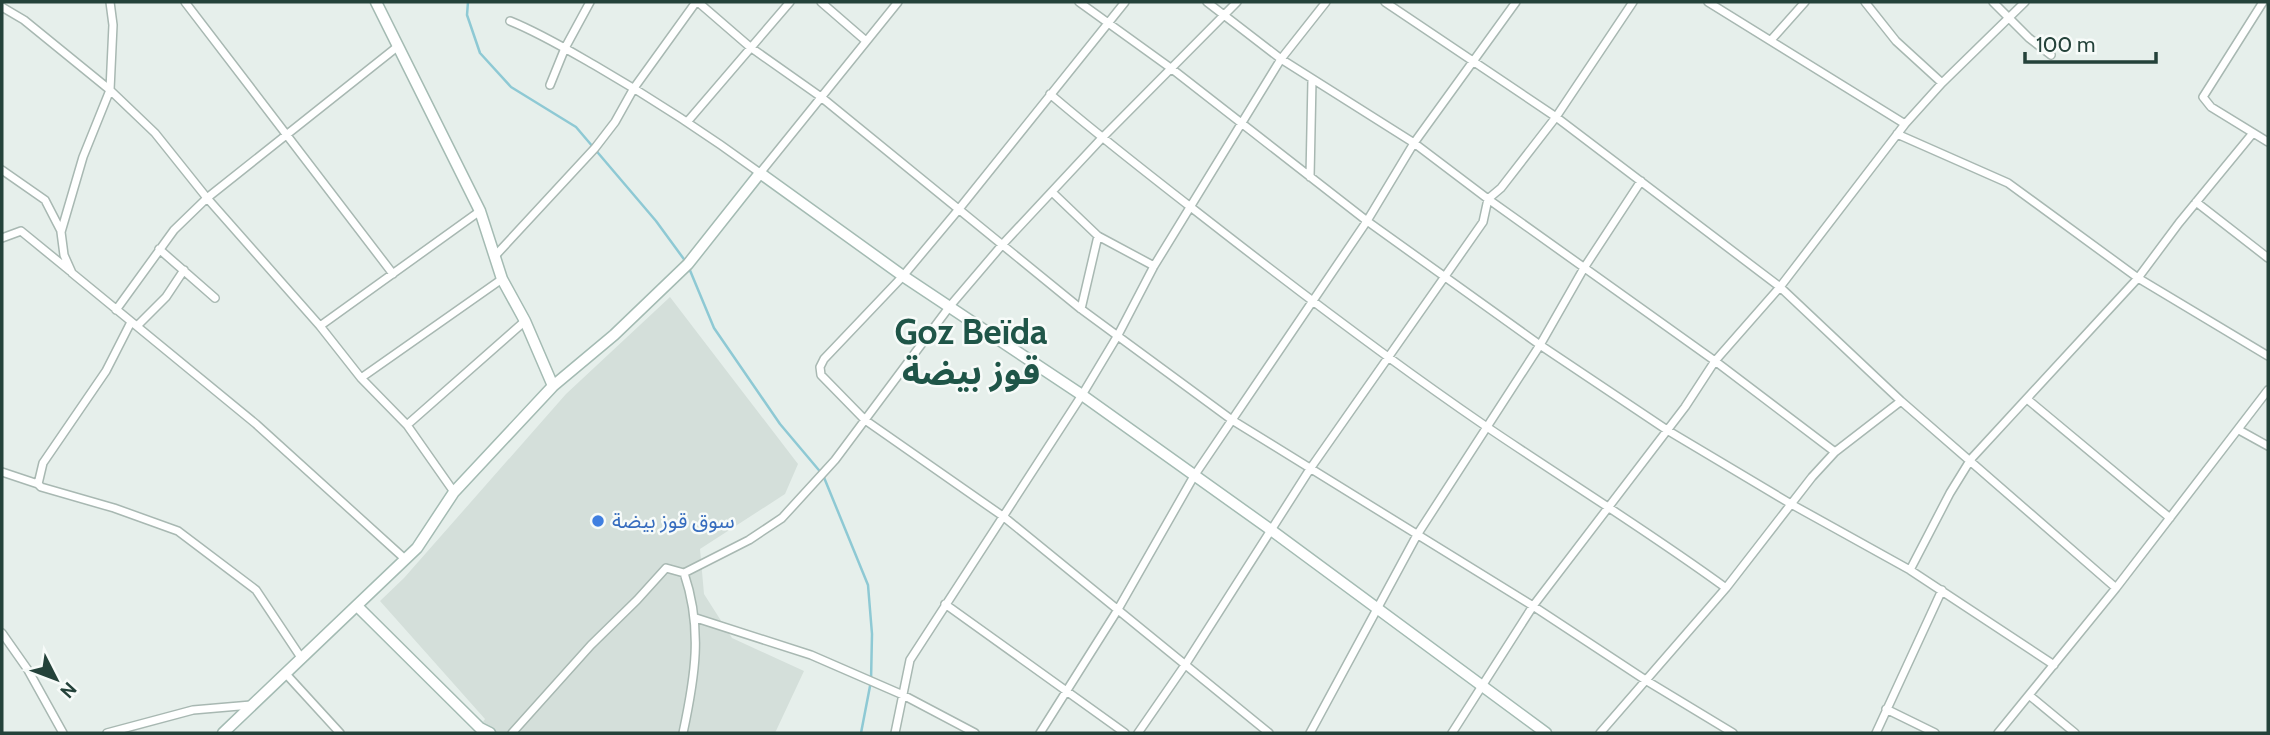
<svg xmlns="http://www.w3.org/2000/svg" width="2270" height="735" font-family="Cabin,'Noto Sans Arabic',sans-serif">
  <style>
    .built { fill: #d4dfda }
    .lines { fill: none; stroke-linecap: round; stroke-linejoin: round }
    .stream { stroke: #8ec9d4; stroke-width: 2.5 }
    .minor-casing { stroke: #a8b8b2; stroke-width: 10 }
    .secondary-casing { stroke: #a4bbb3; stroke-width: 13 }
    .minor { stroke: #fff; stroke-width: 7 }
    .secondary { stroke: #fff; stroke-width: 10 }
    .shop-dot { fill: #3f7fe0; stroke: #f7fbf9; stroke-width: 2.5 }
    .labels { text-anchor: middle; stroke-width: 5; stroke-linejoin: round; paint-order: stroke }
    .shop-label { font-size: 21px; fill: #366cbe; stroke: #f7fbf9; text-anchor: start }
    .town-label { font-size: 35px; font-weight: bold; fill: #1f5548; stroke: #f7fbf9 }
  </style>
  <rect width="100%" height="100%" fill="#e6efeb"/>
  <path class="built" d="M 670,297 L 798,464 L 785,494 L 700,549 L 704,594 L 732,638 L 804,671 L 775,733 L 475,733 L 485,719 L 380,601 L 404,578 L 566,394 Z"/>
  <g class="lines">
    <path class="stream" d="M 468,2 L 467,15 L 480,53 L 511,87 L 576,127 L 656,221 L 686,262
      M 689,268 L 714,328 L 780,424 L 823,475 L 868,585 L 872,634 L 871,681 L 861,733"/>
    <g class="minor-casing">
      <path id="minor" d="M 110,2 L 113,25 L 110,90 L 83,157 L 61,232 L 64,255 L 72,273 L 256,424 L 405,559
        M 185,2 L 393,274
        M 698,2 L 750,47 L 821,97 L 1081,309 L 1232,420 L 1533,606 L 1647,681 L 1733,733
        M 821,2 L 866,41
        M 1079,2 L 1172,69 L 1367,221 L 1540,345 L 1667,430 L 1791,504 L 1910,570 L 2054,665
        M 1125,2 L 959,209 L 903,276 L 824,359 L 820,367 L 821,375 L 865,420 L 1004,517 L 1269,733
        M 1207,2 L 1281,59 L 1414,143 L 1488,199 L 1715,361 L 1835,452
        M 1385,2 L 1556,117 L 1780,287 L 1901,401 L 2116,588
        M 1708,2 L 1905,124
        M 1865,2 L 1896,41 L 1942,83
        M 1993,2 L 2029,38 L 2051,55
        M 2263,2 L 2203,97 L 2211,107 L 2268,142
        M 2,7 L 24,20 L 110,90 L 155,133 L 207,198 L 320,326 L 361,378 L 407,425 L 454,492
        M 510,21 C 540,33 568,50 596,66 C 653,99 707,134 760,173 L 898,2
        M 1771,40 L 1805,2
        M 550,85 L 565,48 L 590,2
        M 1050,94 C 1106,142 1165,187 1224,233 C 1309,299 1395,364 1484,425 C 1565,480 1648,531 1726,588
        M 688,121 L 790,2
        M 1897,134 L 2008,183 L 2138,278 L 2268,356
        M 2,170 L 45,200 L 61,231
        M 1310,177 L 1312,80
        M 1052,192 L 1098,236 L 1154,266
        M 2196,202 L 2268,258
        M 2,238 L 21,231 L 70,271
        M 159,249 L 215,298
        M 495,256 L 595,148 L 615,122 L 634,88 L 696,2
        M 1081,309 L 1098,236
        M 116,310 L 174,230 L 207,198 L 397,47
        M 131,322 L 106,371 L 43,463 L 38,484 L 41,487 L 114,508 L 178,531 L 256,590 L 302,659
        M 137,326 L 166,297 L 184,270
        M 320,326 L 480,211
        M 361,378 L 502,279
        M 2027,399 L 2170,518
        M 407,425 L 525,321
        M 2239,430 L 2268,446
        M 2,472 L 38,484
        M 1910,570 L 1950,493 L 1971,459 L 2138,278 L 2179,223 L 2253,133
        M 945,604 L 1125,733
        M 696,618 L 811,655 L 903,695 L 975,733
        M 2,633 L 28,670 L 63,733
        M 286,674 L 340,733
        M 2029,695 L 2075,733
        M 1886,709 L 1935,733
        M 107,733 L 193,710 L 251,705
        M 512,733 L 591,645 L 637,600 L 666,568 L 684,573 L 749,540 L 782,518 L 835,460 L 950,306 L 1002,245 L 1102,138 L 1237,2
        M 683,733 C 695,677 703,629 684,573
        M 895,733 L 910,660 L 1082,395 L 1118,335 L 1154,266 L 1281,59 L 1326,2
        M 1040,733 L 1117,611 L 1194,476 L 1367,221 L 1414,143 L 1516,2
        M 1138,733 L 1185,665 L 1310,469 L 1483,222 L 1488,199 L 1501,188 L 1556,117 L 1633,2
        M 1310,733 L 1417,535 L 1540,345 L 1584,268 L 1641,181
        M 1452,733 L 1533,606 L 1685,407 L 1715,361 L 1780,287 L 1905,124 L 1942,83 L 2025,2
        M 1600,733 L 1726,588 L 1812,477 L 1835,452 L 1901,401
        M 1876,733 L 1942,590
        M 1998,733 L 2116,588 L 2268,390"/>
    </g>
    <g class="secondary-casing">
      <path id="secondary" d="M 376,2 L 480,211 L 502,279 L 525,321 L 553,386
        M 357,606 L 480,728 L 490,733
        M 223,733 L 417,548 L 454,492 L 553,386 L 614,335 L 688,264 L 760,173 L 903,276 L 1082,395 L 1271,530 L 1546,733"/>
    </g>
    <use href="#minor" class="minor"/>
    <use href="#secondary" class="secondary"/>
  </g>
  <circle class="shop-dot" cx="598" cy="521" r="7"/>
  <g class="labels">
    <g class="shop-label">
      <text x="612" y="528">سوق قوز بيضة</text>
    </g>
    <g class="town-label">
      <text x="971" y="344">Goz Beïda<tspan x="971" dy="40">قوز بيضة</tspan></text>
    </g>
  </g>
  <rect width="2270" height="735" fill="none" stroke="#24423a" stroke-width="7"/>
  <g transform="translate(56 679) rotate(132)" stroke="#f7fbf9" stroke-width="5" paint-order="stroke">
  <path d="M0-5L12 26L0 18L-12 26Z" fill="#24423a"/>
  <text y="-10" font-size="19" font-weight="bold" text-anchor="middle" fill="#24423a">N</text>
  </g>
  <path d="M2025 52v10h131v-10" fill="none" stroke="#24423a" stroke-width="3.5"/>
  <text x="2036" y="52" font-size="21" fill="#24423a" stroke="#f7fbf9" stroke-width="5" paint-order="stroke">100 m</text>
</svg>
